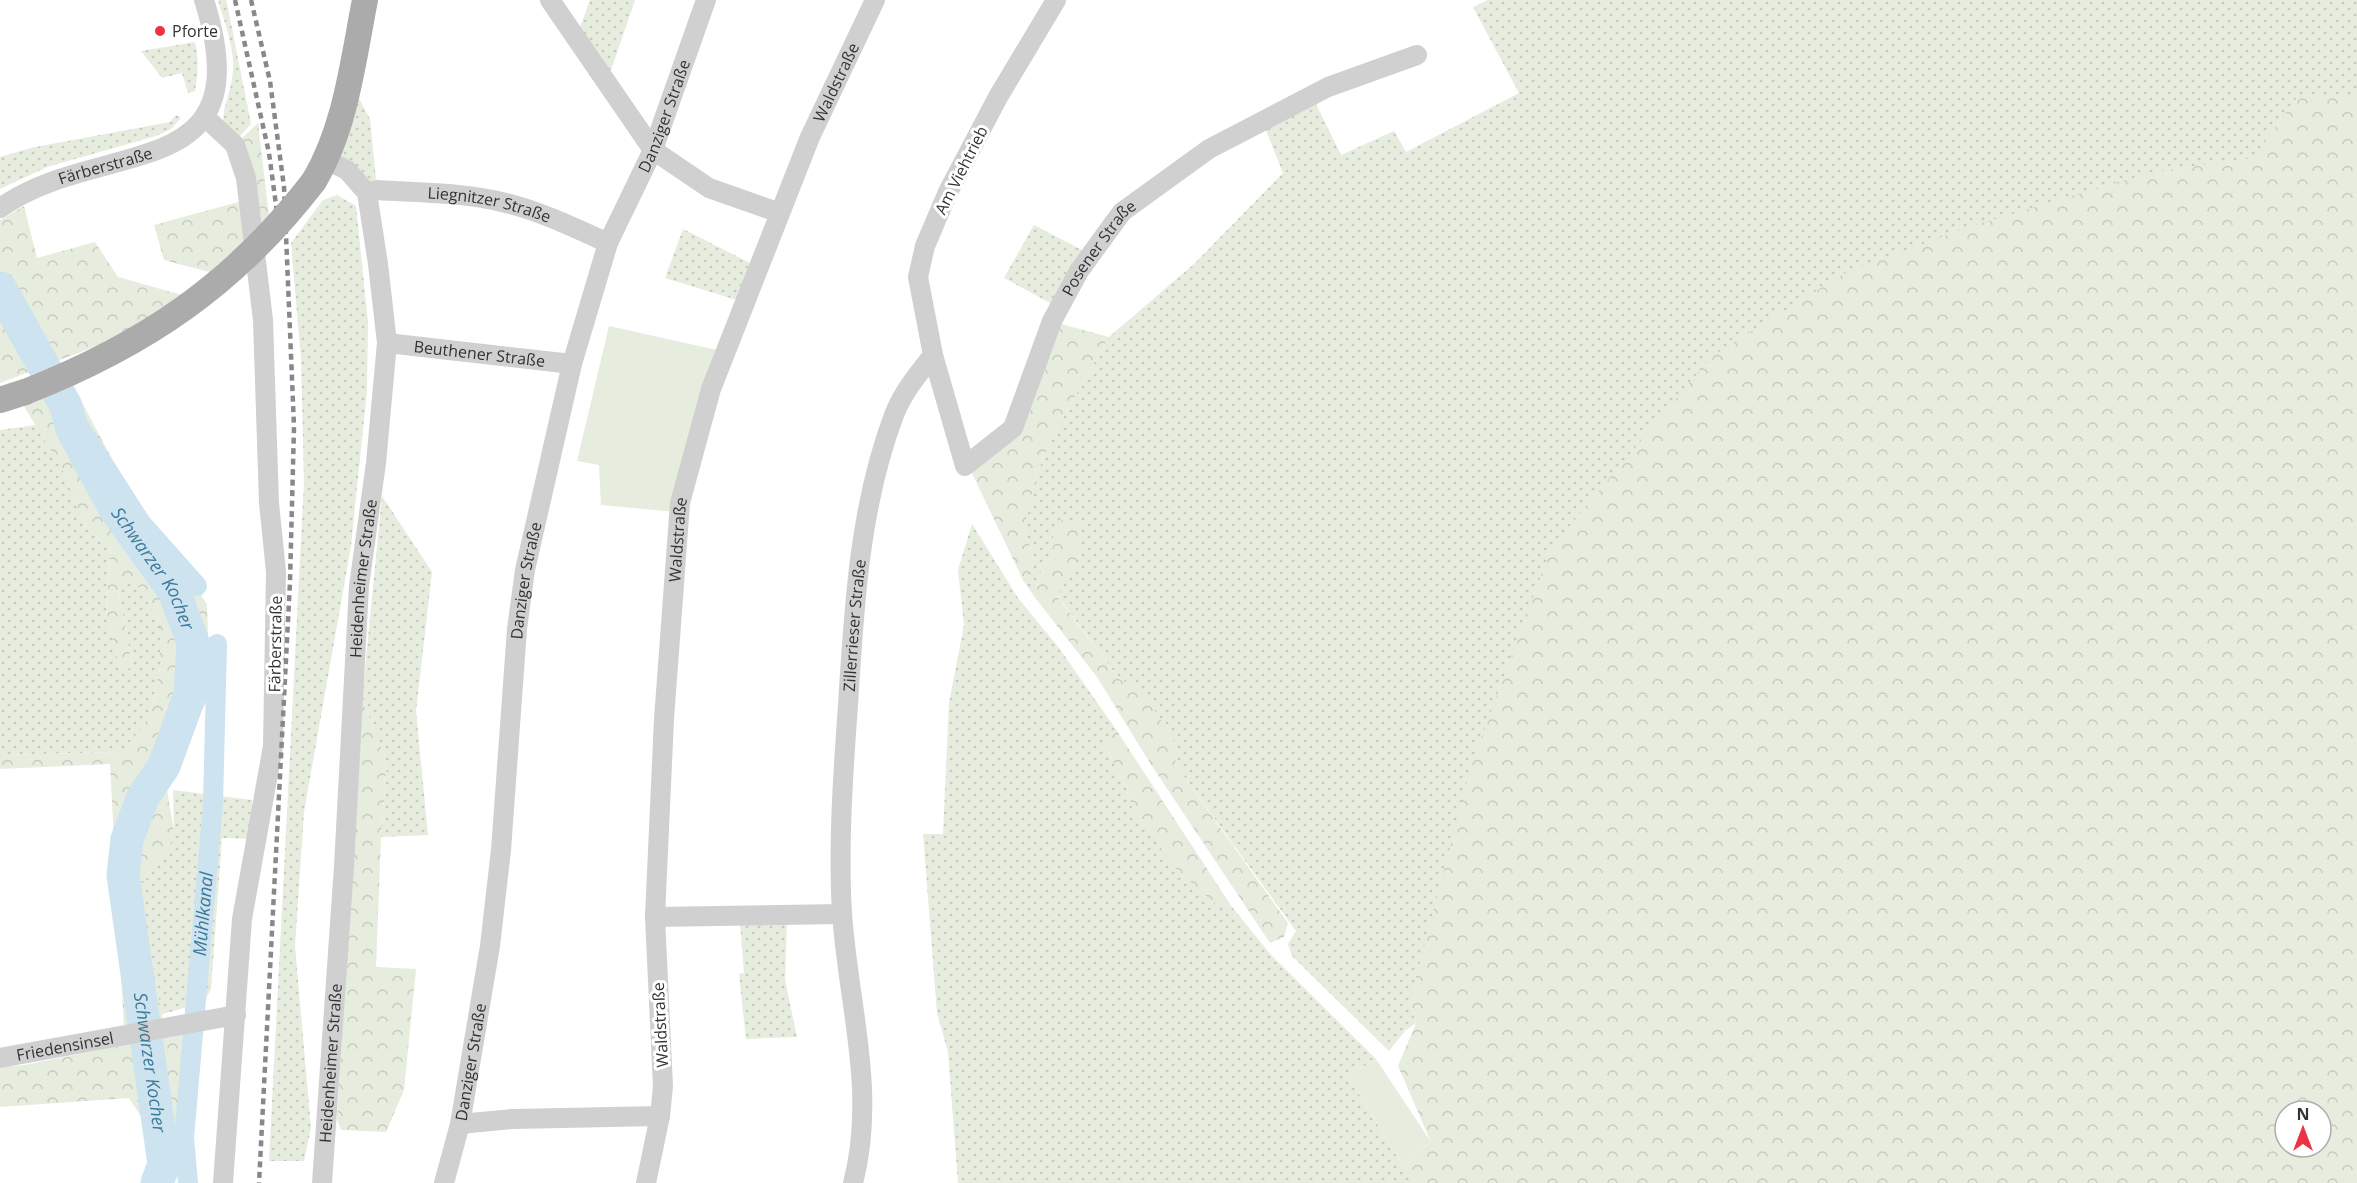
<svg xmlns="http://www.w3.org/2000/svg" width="2357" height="1183" font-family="'Open Sans',sans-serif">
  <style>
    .grass { fill: url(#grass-dots) }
    .forest { fill: url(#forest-crowns); fill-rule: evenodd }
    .green { fill: #e6ecde }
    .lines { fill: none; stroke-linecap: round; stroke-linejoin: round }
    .canal { stroke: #cde3ef; stroke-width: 20 }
    .river { stroke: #cde3ef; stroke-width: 33 }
    .minor { stroke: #d0d0d0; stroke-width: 20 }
    .major { stroke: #ababab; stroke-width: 26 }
    .rail { stroke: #888; stroke-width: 4.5; stroke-dasharray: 6 4.5; stroke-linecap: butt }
    .major-bridge { stroke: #ababab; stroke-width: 26 }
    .poi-dot { fill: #ed3246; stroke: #fff; stroke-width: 2 }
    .labels { text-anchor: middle; stroke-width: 6; stroke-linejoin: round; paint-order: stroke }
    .poi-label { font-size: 16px; fill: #333; stroke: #fff; text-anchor: start }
    .street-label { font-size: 16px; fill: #333; stroke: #fff }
    .water-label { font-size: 18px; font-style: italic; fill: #3b799a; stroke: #fff }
  </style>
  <defs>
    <pattern id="grass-dots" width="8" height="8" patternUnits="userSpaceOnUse" patternTransform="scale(1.5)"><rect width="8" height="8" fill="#e6ecde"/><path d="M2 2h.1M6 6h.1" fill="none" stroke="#c6cbbf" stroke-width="1.8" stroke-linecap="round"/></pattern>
    <pattern id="forest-crowns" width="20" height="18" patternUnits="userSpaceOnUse" patternTransform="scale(1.5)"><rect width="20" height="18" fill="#e6ecde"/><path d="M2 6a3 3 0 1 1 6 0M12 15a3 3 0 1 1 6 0" fill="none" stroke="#c6cbbf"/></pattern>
  </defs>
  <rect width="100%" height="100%" fill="#fff"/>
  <path class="grass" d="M 218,0 L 226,0 L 228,8 L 251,124 L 238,138 L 224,126 C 221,110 230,95 232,79 C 237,53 225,25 218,0 Z
    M 590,0 L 635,0 L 610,73 L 579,30 Z
    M 1488,0 L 2357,0 L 2357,99 L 2299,95 L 2254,158 L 2153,172 L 1410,1000 L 1416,1023 L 1405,1031 L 1389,1051 L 1292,956 L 1288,944 L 1296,931 L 1175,764 L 1120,680 L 1057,595 L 1082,550 L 1081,527 L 1065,518 L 1054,529 L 1052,556 L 1040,574 L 1033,595 L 1023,580 L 1035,561 L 1024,529 L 1036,476 L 1054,433 L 1109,337 L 1194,264 L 1283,173 L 1265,128 L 1315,102 L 1341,155 L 1394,131 L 1406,152 L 1519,93 L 1473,7 Z
    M 195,42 C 199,59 198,74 195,91 L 188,93 L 182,73 L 162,78 L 141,51 Z
    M 349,80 L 370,119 L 377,190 L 326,160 Z
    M 176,115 L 181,118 L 171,129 L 156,136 L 47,167 L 0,189 L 0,157 L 30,148 L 170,122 Z
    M 337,195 L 356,206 L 368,322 L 367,391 L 351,546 L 304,812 L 295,946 L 311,1128 L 304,1161 L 269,1161 L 304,482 L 301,359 L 291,243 L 323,200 Z
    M 1034,225 L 1082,250 L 1052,304 L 1004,278 Z
    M 683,229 L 754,265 L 740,301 L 665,278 Z
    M 36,425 L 63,471 L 86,528 L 111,548 L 106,611 L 121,673 L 132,666 L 118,586 L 132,576 L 160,622 L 160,667 L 149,718 L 123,752 L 0,755 L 0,430 Z
    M 382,496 L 432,572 L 416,711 L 428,835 L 381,837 L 387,762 L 362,699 Z
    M 972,524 L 1018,598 L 1059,648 L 1115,728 L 1105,745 L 1126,788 L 1134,812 L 1217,905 L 1232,907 L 1271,955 L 1376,1059 L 1348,1076 L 1401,1163 L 1418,1183 L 958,1183 L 948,1052 L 937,1013 L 923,834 L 943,834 L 949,703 L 964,625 L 958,570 Z
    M 173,790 L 252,800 L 252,839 L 222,838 L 211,989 L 204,1002 L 160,1015 L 139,889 L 174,837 Z
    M 787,920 L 785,980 L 797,1037 L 746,1039 L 739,974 L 744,973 L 740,922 Z"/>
  <path class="forest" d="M 2299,95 L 2357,97 L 2357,1183 L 1418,1183 L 1401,1163 L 1431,1142 L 1398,1066 L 1416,1023 L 1410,1000 L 1471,766 L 1551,548 L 1712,356 L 1845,273 L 1968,227 L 2153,172 L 2253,158 ZM 2285,1111 L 2321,1111 L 2321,1147 L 2285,1147 Z
    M 258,123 L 269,216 L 238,248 L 209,272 L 164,260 L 154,225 L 242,201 L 239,141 Z
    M 24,206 L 37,258 L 95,242 L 118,277 L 182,295 L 125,335 L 0,383 L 0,220 Z
    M 1054,322 L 1109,337 L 1054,433 L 1036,476 L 1024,529 L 1035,561 L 1023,580 L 969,467 L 1016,430 Z
    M 76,391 L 136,504 L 207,604 L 210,694 L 166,784 L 175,837 L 139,889 L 163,1021 L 124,1030 L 110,764 L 0,769 L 0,755 L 123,752 L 149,717 L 160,668 L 160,622 L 132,577 L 118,586 L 132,666 L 121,674 L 106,611 L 111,548 L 86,528 L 63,471 L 22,403 Z
    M 1065,517 L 1082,527 L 1082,550 L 1057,596 L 1120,680 L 1139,685 L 1178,748 L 1175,764 L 1288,923 L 1284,937 L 1270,943 L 1150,763 L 1097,677 L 1033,595 L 1040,574 L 1052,556 L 1054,529 Z
    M 362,699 L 387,762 L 381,837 L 376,967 L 416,969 L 404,1090 L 386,1132 L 341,1130 L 337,1119 Z
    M 1115,728 L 1232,907 L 1217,905 L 1177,870 L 1134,812 L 1126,788 L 1105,745 Z
    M 185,1033 L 182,1121 L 147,1126 L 129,1098 L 0,1107 L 0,1067 L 24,1065 Z"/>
  <path class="green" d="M 609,326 L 721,351 L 676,512 L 601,505 L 599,465 L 577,461 Z
    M 1376,1059 L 1431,1142 L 1401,1163 L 1348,1076 Z"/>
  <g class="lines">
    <g class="canal">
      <path d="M 66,406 L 141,523 L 197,586"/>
      <path id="s1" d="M 188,1183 L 184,1138 L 213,803 L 217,644"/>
    </g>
    <path class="river" id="s2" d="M 0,288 L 66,406 L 72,429 L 115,509 L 174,591 L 193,642 L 190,695 L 164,766 L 143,797 L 127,839 L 123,875 L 164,1164 L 157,1183"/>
    <g class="minor">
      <path d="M 550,0 L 653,150 L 709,188 L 780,213"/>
      <path id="s3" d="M 1056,0 L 998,97 L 948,192 L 925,246 L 918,277 L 933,355 L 965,466 L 1013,428 L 1052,321 L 1079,271 L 1122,212 L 1209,149 L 1328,87 L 1417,55"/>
      <path d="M 205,117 L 235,145 L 246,178 L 263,320 L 269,503 L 276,572 L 273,746 L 242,919 L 223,1183"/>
      <path id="s4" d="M 367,193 L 377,190 C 420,193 464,192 506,203 C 542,212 575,228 608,243"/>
      <path id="s5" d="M 0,208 C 101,136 264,189 204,0"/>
      <path id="s6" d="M 387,343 L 572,364"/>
      <path d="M 655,917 L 842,914"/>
      <path id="s7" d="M 0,1058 L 236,1015"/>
      <path d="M 460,1124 L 512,1119 L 660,1116"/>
      <path id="s8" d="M 322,1183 L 344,866 L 359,586 L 376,463 L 387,343 L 378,264 L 367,193 L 347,170 L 326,160"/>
      <path id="s9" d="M 444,1183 L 460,1124 L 490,946 L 501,850 L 517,629 L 525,570 L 572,364 L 608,243 L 653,150 L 706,0"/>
      <path id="s10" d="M 646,1183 L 660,1116 L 663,1086 L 655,917 L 664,719 L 680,503 L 711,389 L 810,137 L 875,0"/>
      <path id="s11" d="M 853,1183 C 877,1092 848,1004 842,913 C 838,845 843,774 848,705 C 854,608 859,508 894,415 C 903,392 918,374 933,355"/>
    </g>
    <path class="major" d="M 314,181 C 346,127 353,61 365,0
      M 0,400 L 25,392"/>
    <path class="rail" d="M 235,0 L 269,153 L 278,220
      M 251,0 L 270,81 L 284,187 L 294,427 L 290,582 L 259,1183"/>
    <path class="major-bridge" d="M 25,392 C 145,345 235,284 314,181"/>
  </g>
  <circle class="poi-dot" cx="160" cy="31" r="6"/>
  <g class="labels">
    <g class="poi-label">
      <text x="172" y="37">Pforte</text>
    </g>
    <g class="street-label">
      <text dy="6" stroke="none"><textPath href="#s10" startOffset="1132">Waldstraße</textPath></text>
      <text dy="6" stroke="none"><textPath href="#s9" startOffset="1096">Danziger Straße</textPath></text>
      <text dy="6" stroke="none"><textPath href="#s5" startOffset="114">Färberstraße</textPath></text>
      <text transform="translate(961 170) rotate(-63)" y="6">Am Viehtrieb</text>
      <text dy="6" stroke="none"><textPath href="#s4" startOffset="124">Liegnitzer Straße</textPath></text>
      <text dy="6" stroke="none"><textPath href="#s3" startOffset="768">Posener Straße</textPath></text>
      <text dy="6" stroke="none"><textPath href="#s6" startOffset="93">Beuthener Straße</textPath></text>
      <text dy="6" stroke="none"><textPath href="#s10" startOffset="646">Waldstraße</textPath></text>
      <text dy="6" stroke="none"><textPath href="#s8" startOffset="606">Heidenheimer Straße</textPath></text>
      <text dy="6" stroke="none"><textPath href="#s9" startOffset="609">Danziger Straße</textPath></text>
      <text dy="6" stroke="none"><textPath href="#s11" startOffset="560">Zillerrieser Straße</textPath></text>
      <text transform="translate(275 644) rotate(-89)" y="6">Färberstraße</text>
      <text transform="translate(660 1025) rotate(-93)" y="6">Waldstraße</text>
      <text dy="6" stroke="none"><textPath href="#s7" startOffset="66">Friedensinsel</textPath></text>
      <text dy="6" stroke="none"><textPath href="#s9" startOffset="124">Danziger Straße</textPath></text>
      <text dy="6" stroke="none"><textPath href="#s8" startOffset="120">Heidenheimer Straße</textPath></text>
    </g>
    <g class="water-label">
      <text dy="6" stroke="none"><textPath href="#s2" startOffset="321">Schwarzer Kocher</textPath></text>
      <text dy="6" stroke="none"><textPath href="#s1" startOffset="270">Mühlkanal</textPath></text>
      <text dy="6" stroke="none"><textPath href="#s2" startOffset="842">Schwarzer Kocher</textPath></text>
    </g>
  </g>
  <g transform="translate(2303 1129)"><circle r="28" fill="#ffffff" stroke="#adadad" stroke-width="1.5"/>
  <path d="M0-4.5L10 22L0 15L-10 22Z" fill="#ed3246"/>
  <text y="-9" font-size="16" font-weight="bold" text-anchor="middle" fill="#333333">N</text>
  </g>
</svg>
